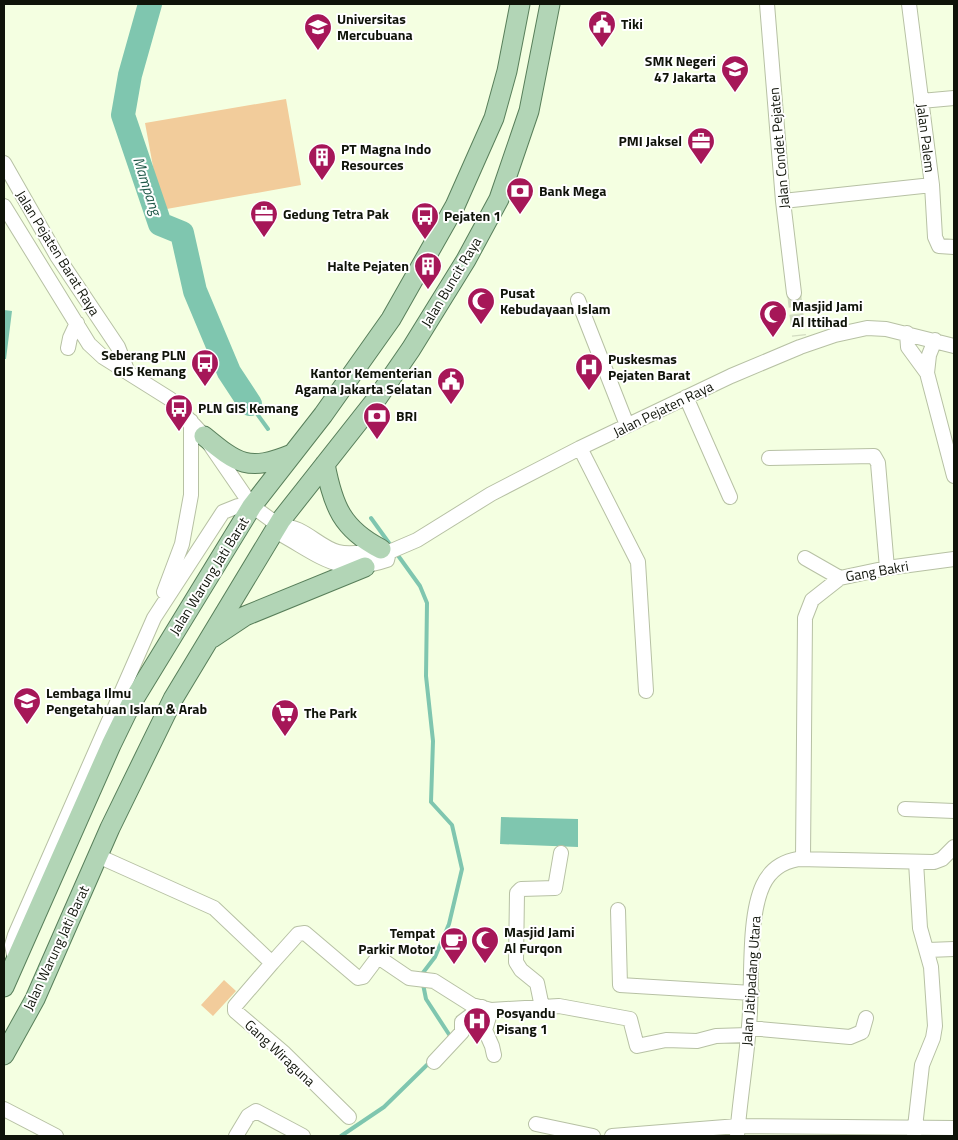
<svg xmlns="http://www.w3.org/2000/svg" width="958" height="1140" font-family="'Titillium Web',sans-serif">
  <style>
    .green { fill: #f2cc9b }
    .water { fill: #7fc6af }
    .lines { fill: none; stroke-linecap: round; stroke-linejoin: round }
    .stream { stroke: #7fc6af; stroke-width: 4 }
    .river { stroke: #7fc6af; stroke-width: 24 }
    .minor-tunnel { stroke: #d2dcc1; stroke-width: 14; stroke-dasharray: 14 7; stroke-linecap: butt }
    .minor-casing { stroke: #b7c1a4; stroke-width: 16 }
    .major-casing { stroke: #587f5a; stroke-width: 21 }
    .minor { stroke: #fff; stroke-width: 14 }
    .major { stroke: #b2d5b6; stroke-width: 19 }
    .labels { text-anchor: middle; stroke-width: 4; stroke-linejoin: round; paint-order: stroke }
    .poi-label { font-size: 14px; font-weight: bold; fill: #0f1309; stroke: #fff; text-anchor: start }
    .street-label { font-size: 14px; fill: #0f1309; stroke: #fff }
    .water-label { font-size: 15px; font-style: italic; fill: #1f5848; stroke: #fff }
  </style>
  <rect width="100%" height="100%" fill="#f4ffe1"/>
  <path class="green" d="M 286,99 L 301,185 L 161,210 L 145,123 Z
    M 224,980 L 236,991 L 213,1016 L 201,1005 Z"/>
  <path class="water" d="M 4,310 L 12,311 L 6,359 L 4,359 Z
    M 501,817 L 578,819 L 578,847 L 500,844 Z"/>
  <g class="lines">
    <path class="stream" d="M 250,404 L 268,429
      M 371,518 L 420,586 L 427,603 L 426,676 L 433,741 L 431,802 L 452,825 L 462,869 L 449,924 L 435,957 L 422,974 L 422,977
      M 423,984 L 426,999 L 452,1039
      M 341,1136 L 384,1107 L 431,1061"/>
    <path class="river" d="M 150,4 L 130,75 L 123,115 L 160,224 L 182,233 L 195,291 L 229,372 L 250,404"/>
    <path class="minor-tunnel" d="M 794,293 L 799,336"/>
    <g class="minor-casing">
      <path id="minor" d="M 767,4 L 783,201 L 794,293
        M 909,4 L 932,185 L 935,237 L 939,246 L 954,247
        M 921,101 L 954,98
        M 4,163 L 57,256 L 118,347 L 127,370
        M 783,201 L 932,185
        M 4,206 L 89,344 L 103,357 L 170,399 L 204,436 L 252,506 L 281,527 C 302,524 318,547 338,552 C 356,557 376,547 389,552 L 417,540 L 491,494 L 580,448 L 731,376 L 800,347 L 835,335 L 867,328 L 886,329 L 954,346
        M 578,300 L 627,425
        M 907,333 L 908,347 L 927,373 L 954,476
        M 68,348 L 70,338 L 77,323
        M 927,373 L 929,355 L 935,340
        M 686,397 L 730,497
        M 580,448 L 638,562 L 646,691
        M 769,458 L 874,456 L 878,463 L 887,568
        M 281,527 L 284,536 C 323,558 341,576 387,560 L 389,552
        M 805,558 L 840,578 L 887,568 L 954,559
        M 164,592 L 182,544 L 191,495 L 191,421
        M 905,809 L 954,811
        M 98,856 L 214,908 L 272,963 L 298,934 L 305,933 L 358,978 L 363,977 L 375,961 L 381,959 L 409,978 L 434,981 L 472,1005 L 491,1010 L 559,1006 L 630,1019 L 637,1046 L 666,1040 L 697,1041 L 716,1036 L 748,1035
        M 803,859 L 805,618 L 812,600 L 840,578
        M 618,910 L 620,985 L 752,993
        M 928,950 L 954,949
        M 15,959 L 12,945 L 15,935 L 154,618 L 223,512 L 238,506 L 252,506
        M 272,963 L 235,1006 L 235,1011 L 283,1052 L 349,1117
        M 542,1007 L 537,983 L 521,970 L 516,962 L 517,893 L 521,889 L 555,888 L 561,853
        M 491,1010 L 485,1030 L 492,1046 L 494,1055
        M 749,1028 L 850,1037 L 862,1032 L 866,1018
        M 434,1062 L 462,1032 L 462,1022 L 482,1007
        M 4,1109 L 56,1136
        M 536,1124 L 593,1136
        M 236,1136 L 248,1116 L 256,1111 L 303,1136
        M 612,1136 L 738,1126 L 954,1128
        M 737,1136 C 740,1099 746,1063 749,1026 C 753,986 747,919 763,885 C 770,870 781,862 798,859 L 934,862 L 942,859 L 954,847
        M 914,1136 L 922,1065 L 933,1038 L 935,1026 L 931,967 L 920,928 L 916,862"/>
    </g>
    <g class="major-casing">
      <path id="major" d="M 204,436 C 238,464 248,472 292,454
        M 325,464 C 333,506 342,529 381,549
        M 212,638 L 245,616 L 365,567
        M 4,987 L 111,745 L 131,704 L 252,506 L 323,415 L 391,319 L 455,206 L 494,118 L 507,71 L 520,4
        M 4,1055 L 35,999 L 110,828 L 173,699 L 281,520 L 378,397 L 411,349 L 466,260 L 499,199 L 529,111 L 550,4"/>
    </g>
    <use href="#minor" class="minor"/>
    <use href="#major" class="major"/>
  </g>
  <defs>
    <g id="civic-pin" transform="scale(1.4375)"><path d="M0 17L-7.5 6A9.5 9.5 0 1 1 7.5 6Z" fill="#a61758" stroke="#fff"/><path d="M-.6-6.5H3V-4.5H.6V-3L4-1V1h2V6H-6V1h2V-1L-.6-3ZM-1.2 2.5V6h2.4V2.5Z" fill="#fff"/></g>
    <g id="university-pin" transform="scale(1.4375)"><path d="M0 17L-7.5 6A9.5 9.5 0 1 1 7.5 6Z" fill="#a61758" stroke="#fff"/><path d="M0-5L7-2L0 1L-7-2ZM-4 1L0 2.5L4 1V4Q0 6-4 4Z" fill="#fff"/></g>
    <g id="school-pin" transform="scale(1.4375)"><path d="M0 17L-7.5 6A9.5 9.5 0 1 1 7.5 6Z" fill="#a61758" stroke="#fff"/><path d="M0-5L7-2L0 1L-7-2ZM-4 1L0 2.5L4 1V4Q0 6-4 4Z" fill="#fff"/></g>
    <g id="office-pin" transform="scale(1.4375)"><path d="M0 17L-7.5 6A9.5 9.5 0 1 1 7.5 6Z" fill="#a61758" stroke="#fff"/><path d="M-6-3h4V-5.5h4V-3h4V5H-6ZM-1-4.5V-3h2v-1.5ZM-6 0V1H6V0Z" fill="#fff"/></g>
    <g id="building-pin" transform="scale(1.4375)"><path d="M0 17L-7.5 6A9.5 9.5 0 1 1 7.5 6Z" fill="#a61758" stroke="#fff"/><path d="M-4-6H4V6H1V3H-1V6H-4ZM-2.5-4.3h1.7v1.8h-1.7ZM.8-4.3h1.7v1.8H.8ZM-2.5-1h1.7V.8h-1.7ZM.8-1h1.7V.8H.8Z" fill="#fff"/></g>
    <g id="bank-pin" transform="scale(1.4375)"><path d="M0 17L-7.5 6A9.5 9.5 0 1 1 7.5 6Z" fill="#a61758" stroke="#fff"/><path d="M-6-4H6V4H-6ZM0-2.3a2.3 2.3 0 1 0 0 4.6a2.3 2.3 0 1 0 0-4.6Z" fill="#fff"/></g>
    <g id="bus-pin" transform="scale(1.4375)"><path d="M0 17L-7.5 6A9.5 9.5 0 1 1 7.5 6Z" fill="#a61758" stroke="#fff"/><path d="M-5-6H5V4H4V6H2V4H-2V6H-4V4H-5ZM-3.5-4V0h7V-4ZM-3.5 1.2v1.5H-2V1.2ZM2 1.2v1.5H3.5V1.2Z" fill="#fff"/></g>
    <g id="mosque-pin" transform="scale(1.4375)"><path d="M0 17L-7.5 6A9.5 9.5 0 1 1 7.5 6Z" fill="#a61758" stroke="#fff"/><path d="M3.5-4.9A6 6 0 1 0 3.5 4.9A5 5 0 1 1 3.5-4.9Z" fill="#fff"/></g>
    <g id="hospital-pin" transform="scale(1.4375)"><path d="M0 17L-7.5 6A9.5 9.5 0 1 1 7.5 6Z" fill="#a61758" stroke="#fff"/><path d="M-5-5h3v3.5h4V-5h3V5h-3V1.5h-4V5h-3Z" fill="#fff"/></g>
    <g id="supermarket-pin" transform="scale(1.4375)"><path d="M0 17L-7.5 6A9.5 9.5 0 1 1 7.5 6Z" fill="#a61758" stroke="#fff"/><path d="M-6-5.5h2.5l.6 2H6L4.5 2H-2.5L-4.4-4H-6ZM-1.5 3.2a1.3 1.3 0 1 0 .1 0ZM3 3.2a1.3 1.3 0 1 0 .1 0Z" fill="#fff"/></g>
    <g id="cafe-pin" transform="scale(1.4375)"><path d="M0 17L-7.5 6A9.5 9.5 0 1 1 7.5 6Z" fill="#a61758" stroke="#fff"/><path d="M-5.5-4.5H6V0H3Q3 3.5 0 3.5H-2.5Q-5.5 3.5-5.5 0ZM3-3.2v2h1.7v-2ZM-6 4.5H4V6H-6Z" fill="#fff"/></g>
  </defs>
  <g fill-rule="evenodd">
    <use href="#civic-pin" x="602" y="24"/>
    <use href="#university-pin" x="318" y="27"/>
    <use href="#school-pin" x="735" y="69"/>
    <use href="#office-pin" x="701" y="141"/>
    <use href="#building-pin" x="322" y="157"/>
    <use href="#bank-pin" x="520" y="191"/>
    <use href="#office-pin" x="264" y="214"/>
    <use href="#bus-pin" x="425" y="216"/>
    <use href="#building-pin" x="428" y="266"/>
    <use href="#mosque-pin" x="481" y="301"/>
    <use href="#mosque-pin" x="773" y="314"/>
    <use href="#bus-pin" x="205" y="363"/>
    <use href="#hospital-pin" x="589" y="367"/>
    <use href="#civic-pin" x="451" y="381"/>
    <use href="#bus-pin" x="179" y="408"/>
    <use href="#bank-pin" x="377" y="416"/>
    <use href="#university-pin" x="27" y="701"/>
    <use href="#supermarket-pin" x="285" y="713"/>
    <use href="#mosque-pin" x="485" y="940"/>
    <use href="#cafe-pin" x="454" y="941"/>
    <use href="#hospital-pin" x="477" y="1021"/>
  </g>
  <g class="labels">
    <g class="poi-label">
      <text x="337" y="24">Universitas<tspan x="337" dy="16">Mercubuana</tspan></text>
      <text x="621" y="29">Tiki</text>
      <text x="716" y="66" text-anchor="end">SMK Negeri<tspan x="716" dy="16">47 Jakarta</tspan></text>
      <text x="682" y="146" text-anchor="end">PMI Jaksel</text>
      <text x="341" y="154">PT Magna Indo<tspan x="341" dy="16">Resources</tspan></text>
      <text x="539" y="196">Bank Mega</text>
      <text x="283" y="219">Gedung Tetra Pak</text>
      <text x="444" y="221">Pejaten 1</text>
      <text x="409" y="271" text-anchor="end">Halte Pejaten</text>
      <text x="500" y="298">Pusat<tspan x="500" dy="16">Kebudayaan Islam</tspan></text>
      <text x="792" y="311">Masjid Jami<tspan x="792" dy="16">Al Ittihad</tspan></text>
      <text x="186" y="360" text-anchor="end">Seberang PLN<tspan x="186" dy="16">GIS Kemang</tspan></text>
      <text x="608" y="364">Puskesmas<tspan x="608" dy="16">Pejaten Barat</tspan></text>
      <text x="432" y="378" text-anchor="end">Kantor Kementerian<tspan x="432" dy="16">Agama Jakarta Selatan</tspan></text>
      <text x="198" y="413">PLN GIS Kemang</text>
      <text x="396" y="421">BRI</text>
      <text x="46" y="698">Lembaga Ilmu<tspan x="46" dy="16">Pengetahuan Islam &amp; Arab</tspan></text>
      <text x="304" y="718">The Park</text>
      <text x="504" y="937">Masjid Jami<tspan x="504" dy="16">Al Furqon</tspan></text>
      <text x="435" y="938" text-anchor="end">Tempat<tspan x="435" dy="16">Parkir Motor</tspan></text>
      <text x="496" y="1018">Posyandu<tspan x="496" dy="16">Pisang 1</tspan></text>
    </g>
    <g class="street-label">
      <text transform="translate(926 138) rotate(83)" y="5">Jalan Palem</text>
      <text transform="translate(779 148) rotate(-95)" y="5">Jalan Condet Pejaten</text>
      <text transform="translate(58 253) rotate(58)" y="5">Jalan Pejaten Barat Raya</text>
      <text transform="translate(451 282) rotate(-59)" y="5">Jalan Buncit Raya</text>
      <text transform="translate(663 409) rotate(-26)" y="5">Jalan Pejaten Raya</text>
      <text transform="translate(877 571) rotate(-10)" y="5">Gang Bakri</text>
      <text transform="translate(209 576) rotate(-58)" y="5">Jalan Warung Jati Barat</text>
      <text transform="translate(56 948) rotate(-65)" y="5">Jalan Warung Jati Barat</text>
      <text transform="translate(751 981) rotate(-86)" y="5">Jalan Jatipadang Utara</text>
      <text transform="translate(280 1053) rotate(43)" y="5">Gang Wiraguna</text>
    </g>
    <g class="water-label">
      <text transform="translate(147 186) rotate(72)" y="5">Mampang</text>
    </g>
  </g>
  <rect width="958" height="1140" fill="none" stroke="#0f1309" stroke-width="10"/>
</svg>
